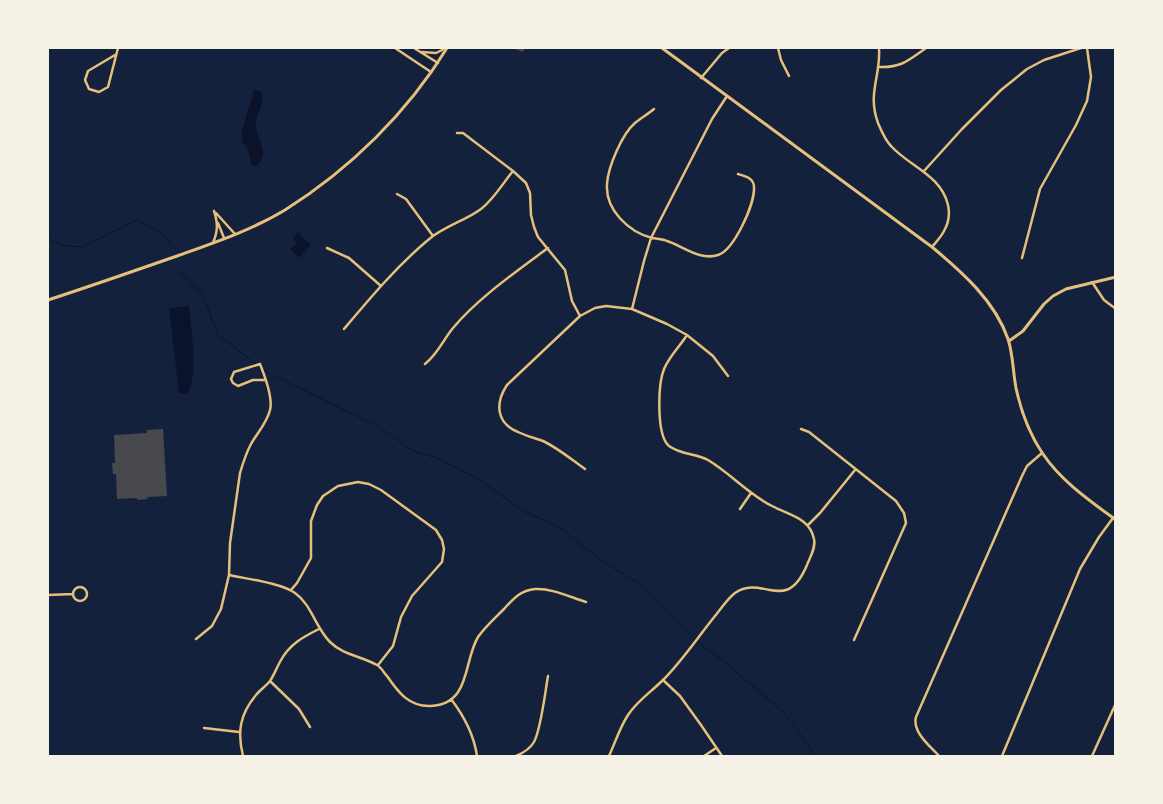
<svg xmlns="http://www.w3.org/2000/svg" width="1163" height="804" font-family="'PT Sans',sans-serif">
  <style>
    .water { fill: #0b132b }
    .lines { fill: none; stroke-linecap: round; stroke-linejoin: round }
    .stream { stroke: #0b132b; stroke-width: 1 }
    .building { fill: #48494c }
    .minor { stroke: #e5c07b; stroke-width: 2.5 }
    .tertiary { stroke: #e5c07b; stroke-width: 3 }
  </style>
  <rect width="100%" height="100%" fill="#14213d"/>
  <path class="water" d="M 254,90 L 262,92 C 265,105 255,115 256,127 C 257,141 272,154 255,167 L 251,164 L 248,150 L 242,141 L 242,130 Z
    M 298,232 L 311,245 L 299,258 L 290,249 L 297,243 L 293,238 Z
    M 189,306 C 191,328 199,376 187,394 L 179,393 L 169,308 Z"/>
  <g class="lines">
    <path class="stream" d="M 48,239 L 66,246 L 82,247 L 137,220 L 163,234 L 172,245
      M 179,271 L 202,293 L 218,335 L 256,364
      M 263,369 L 270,374 L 378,426 L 407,447 L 419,453 L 440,459 L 478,479 L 523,511 L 563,529 L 581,545 L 616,570 L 631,579 L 639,582 L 706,649 L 721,659 L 781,710 L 795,726 L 815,756"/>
  </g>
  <path class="building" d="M 512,48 L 525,48 L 523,52 Z
    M 163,429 L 167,496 L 147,497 L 148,499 L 137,500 L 137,498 L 117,499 L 116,474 L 113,474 L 112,463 L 115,463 L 114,435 L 147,433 L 147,430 Z"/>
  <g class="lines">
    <path class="minor" d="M 395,48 L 431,72
      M 414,48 L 438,63
      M 778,48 L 781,60 L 789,76
      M 879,48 C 881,77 867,93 878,123 C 881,130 885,140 891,146 C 910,167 941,175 948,205 C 950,214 948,224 944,231 C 941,237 936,242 932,247
      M 422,52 L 436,53 L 446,48
      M 115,55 L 88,71 L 85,80 L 89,89 L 99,92 L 108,87 L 118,48
      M 879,67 C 901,68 909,60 926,48
      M 701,78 L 722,53 L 729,48
      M 654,109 C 648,114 641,118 635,123 C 622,134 608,167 607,184 C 605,210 629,232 652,238 C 657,239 663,239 667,241 C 683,246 700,261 718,255 C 734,250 755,204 754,187 C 754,178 745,176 738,174
      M 457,133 L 463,133 L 513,171 L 526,183 L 530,193 L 531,215 L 534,227 L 538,237 L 565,270 L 572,301 L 580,316
      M 924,171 L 962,129 L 1001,90 L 1027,69 L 1044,60 L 1081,48
      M 397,194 L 406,199 L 433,236
      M 216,213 L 235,234
      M 218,223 L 224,238
      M 213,243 C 218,231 218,223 214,211
      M 327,248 L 349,258 L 381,286
      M 1022,258 L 1040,189 L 1076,125 L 1087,101 L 1091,77 L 1087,48
      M 1092,282 L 1104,300 L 1116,309
      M 632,309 L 644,261 L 651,238 L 712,119 L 727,96
      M 344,329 C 371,297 397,266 428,240 C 444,226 465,221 481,209 C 494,199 503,183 513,171
      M 425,364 C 438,354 443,340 453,328 C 478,298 517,271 548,248
      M 801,429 L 809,432 L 896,501 L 904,513 L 906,523 L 854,640
      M 585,469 C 572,460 558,448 543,441 C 535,438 526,436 518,432 C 496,423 495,403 507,385 L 580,316 L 595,308 L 606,306 L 632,309 L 667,324 L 687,335 L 713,356 L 728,376
      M 740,509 L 751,493
      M 808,525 L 820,513 L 855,470
      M 229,575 C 247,579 281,583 295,593 C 312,605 315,627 330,642 C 343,655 361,656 377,665 C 381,667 384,673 387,676 C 398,692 409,707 431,706 C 471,704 463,662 478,637 C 485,627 495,618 504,609 C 513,599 521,590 535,589 C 551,588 570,597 586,602
      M73 594a7 7 0 1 1 14 0a7 7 0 1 1-14 0Z
      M 291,590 L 297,583 L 311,558 L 311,521 L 317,505 L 323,496 L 338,486 L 358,482 L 369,484 L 381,490 L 436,530 L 442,540 L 444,549 L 442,562 L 412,596 L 401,617 L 393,646 L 378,665
      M 48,595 L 73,594
      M 196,639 L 212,626 L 221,609 L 229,575 L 230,543 L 240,473 C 243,463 246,453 251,444 C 257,433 267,423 270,410 C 273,399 264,374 260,364 L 234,372 L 231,379 L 233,383 L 238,386 L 253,380 L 264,380
      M 663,680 L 680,696 L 701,725 L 722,756
      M 270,681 L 299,709 L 310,727
      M 451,699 C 464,716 474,735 477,756
      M 204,728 L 239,732
      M 243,756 C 237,732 240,714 256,695 C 260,690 266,686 270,681 C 274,675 277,667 281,660 C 290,644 303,637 319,629
      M 516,756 C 523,753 530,749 534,742 C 541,729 545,693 548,676
      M 609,756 C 615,743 620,727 628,715 C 637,701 651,692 663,680 C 682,661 698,637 715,616 C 721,609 727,599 735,593 C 763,574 786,615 807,565 C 810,557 816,548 814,539 C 810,518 789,515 772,506 C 748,494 730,473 708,460 C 695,453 681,455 669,446 C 656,435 658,384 664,369 C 669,357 680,346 687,335
      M 704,756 L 716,748
      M 939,756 C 930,746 912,732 916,717 L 1022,476 L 1027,466 L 1042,453
      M 1002,756 L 1080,569 L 1099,537 L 1113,518
      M 1092,756 L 1116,703"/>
    <path class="tertiary" d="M 662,48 L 932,247 C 962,272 995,301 1008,339 C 1013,354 1013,372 1016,388 C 1021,411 1030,435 1043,454 C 1061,481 1090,501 1116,520
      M 48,300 C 91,286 134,271 177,256 C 213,243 252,230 285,210 C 350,169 407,113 447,48
      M 1009,341 L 1023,331 L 1044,304 L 1053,296 L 1066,289 L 1116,277"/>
  </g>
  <rect width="1163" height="804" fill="none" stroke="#f6f1e7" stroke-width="98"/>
</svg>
